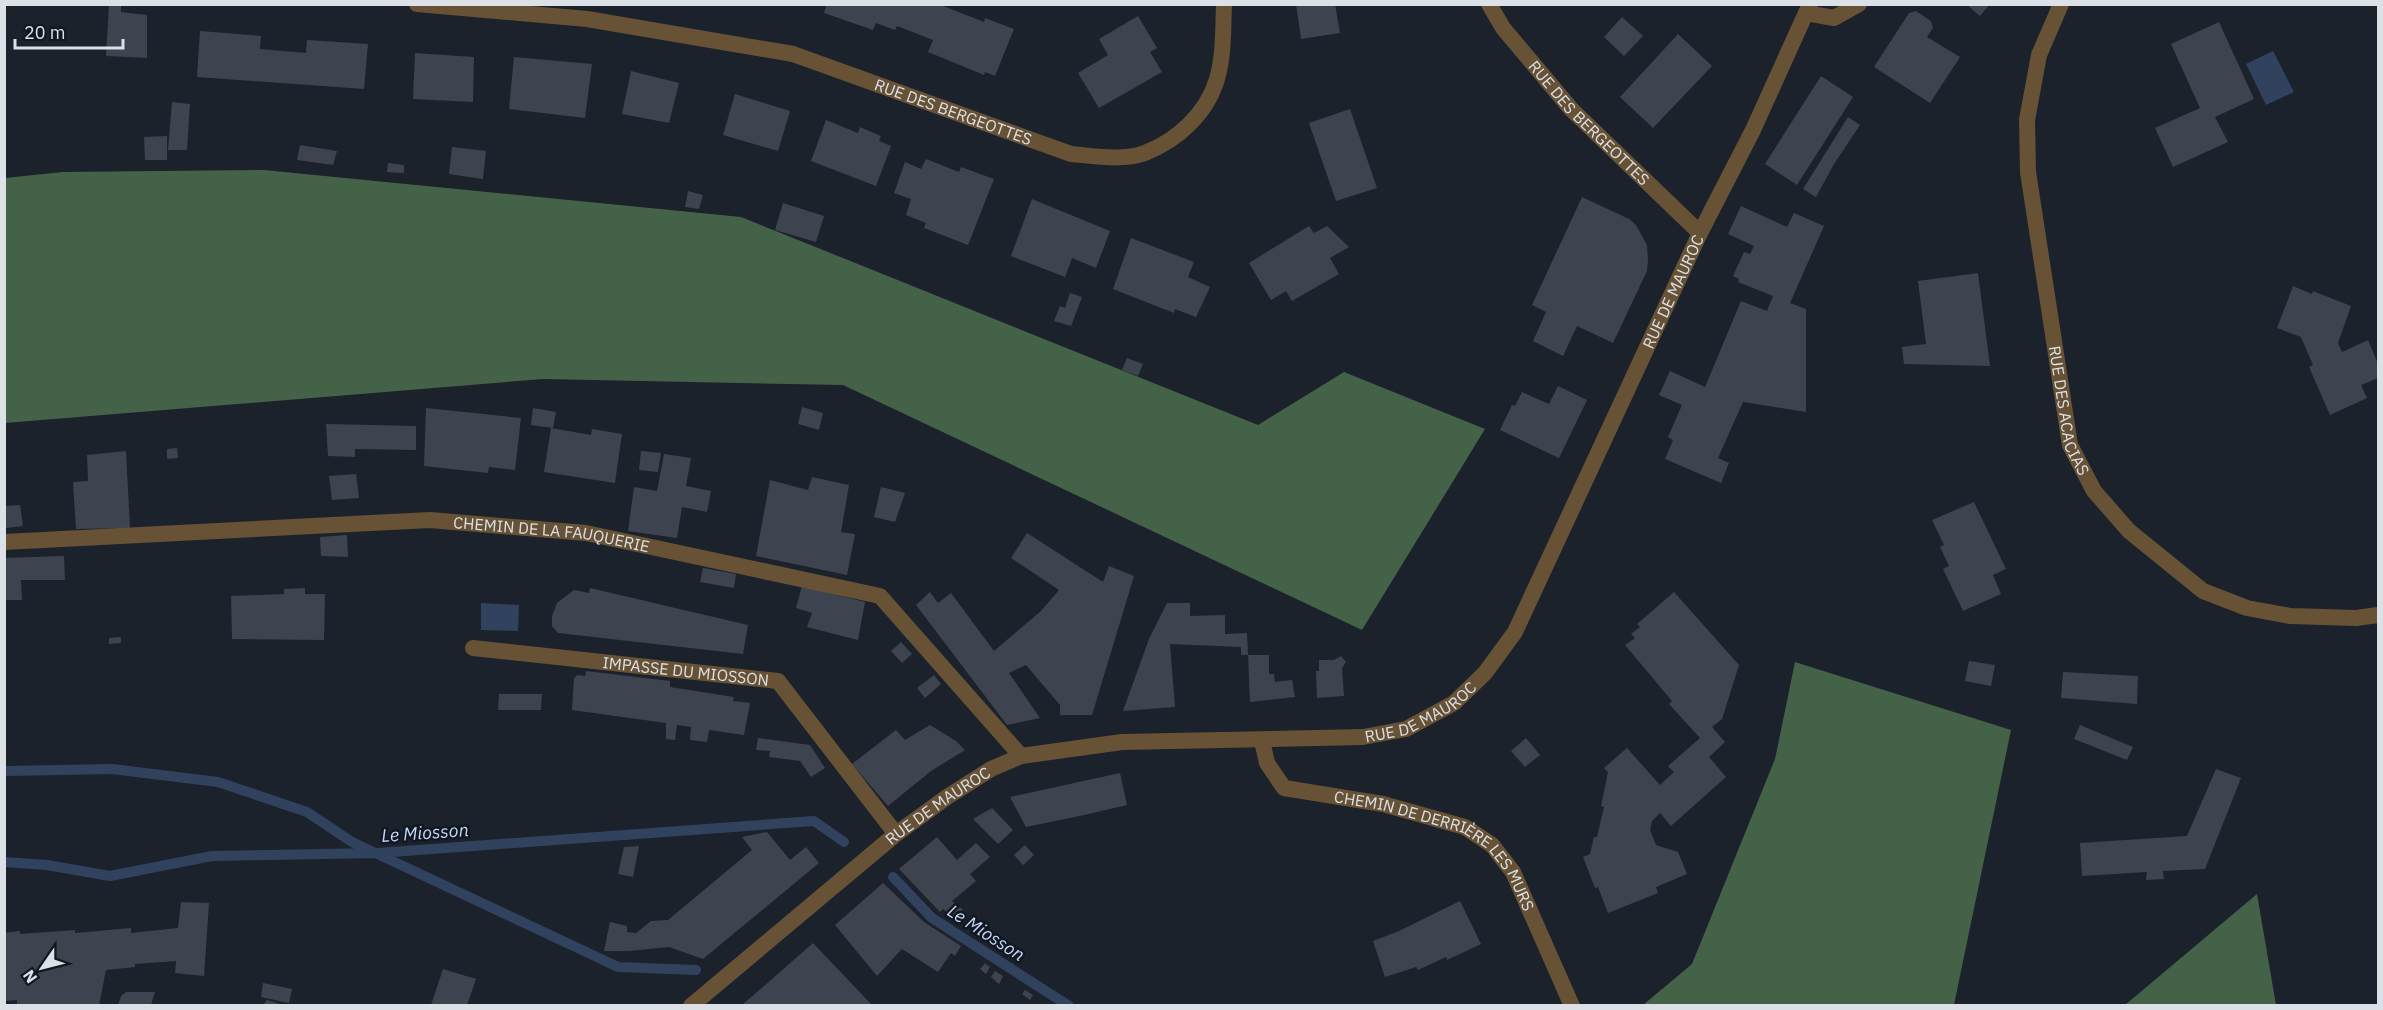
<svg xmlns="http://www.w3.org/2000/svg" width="2383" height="1010" font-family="'IBM Plex Sans',sans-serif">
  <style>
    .forest { fill: #436248 }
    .water { fill: #31425f }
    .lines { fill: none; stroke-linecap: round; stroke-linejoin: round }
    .stream { stroke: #31425f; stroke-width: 10 }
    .building { fill: #3d444f }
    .minor { stroke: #675235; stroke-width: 16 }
    .tertiary { stroke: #675235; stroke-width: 16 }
    .labels { text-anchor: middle; stroke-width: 5; stroke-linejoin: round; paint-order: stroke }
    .street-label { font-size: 16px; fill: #dce0e7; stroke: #121821 }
    .water-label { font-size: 18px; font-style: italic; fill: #c5d9fa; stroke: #121821 }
  </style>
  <rect width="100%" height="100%" fill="#1b222b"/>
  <path class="forest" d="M 264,170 L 741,217 L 1258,425 L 1344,372 L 1485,429 L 1362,630 L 843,385 L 543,379 L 5,423 L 5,178 L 63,172 Z
    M 1795,662 L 2011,730 L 1954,1005 L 1643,1005 L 1692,964 L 1775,759 Z
    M 2257,894 L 2276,1005 L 2125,1005 Z"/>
  <path class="water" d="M 2273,51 L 2294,92 L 2266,105 L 2246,64 Z
    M 481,603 L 519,605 L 518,631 L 481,630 Z"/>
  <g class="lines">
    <path class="stream" d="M 4,771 L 112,769 L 218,782 L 307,812 L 352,842 L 618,967 L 696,970
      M 4,862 L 47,865 L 110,876 L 212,856 L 378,853 L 814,821 L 844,842
      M 893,877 L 932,918 L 1069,1006"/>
  </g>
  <path class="building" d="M 109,4 L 121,4 L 121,12 L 147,15 L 147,58 L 106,56 Z
    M 827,4 L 938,4 L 984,22 L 985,18 L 1014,29 L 995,76 L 985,72 L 984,75 L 928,52 L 933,40 L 897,26 L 895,30 L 876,23 L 873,30 L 824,13 Z
    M 1296,4 L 1335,4 L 1340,33 L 1301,39 Z
    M 1966,4 L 1990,4 L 1980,16 Z
    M 1916,11 L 1931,21 L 1933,28 L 1927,37 L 1960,57 L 1930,103 L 1874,67 L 1909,13 Z
    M 1138,16 L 1157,48 L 1150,52 L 1162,72 L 1099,108 L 1078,73 L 1108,55 L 1099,39 Z
    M 1622,17 L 1643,36 L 1624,56 L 1604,37 Z
    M 2219,22 L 2254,99 L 2215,117 L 2228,142 L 2173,167 L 2155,128 L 2200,108 L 2171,44 Z
    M 200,31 L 261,36 L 260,49 L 306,53 L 307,40 L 368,44 L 364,89 L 197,77 Z
    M 1678,34 L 1712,66 L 1653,128 L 1620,97 Z
    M 415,53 L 474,57 L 473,102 L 413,99 Z
    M 514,57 L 592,64 L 585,118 L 509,109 Z
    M 631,71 L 679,83 L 669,123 L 622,114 Z
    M 1821,76 L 1853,97 L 1797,185 L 1765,164 Z
    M 735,94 L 790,111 L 778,151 L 723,135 Z
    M 172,102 L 190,104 L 187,150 L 168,150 Z
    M 1350,109 L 1377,188 L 1336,201 L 1309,123 Z
    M 1848,117 L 1860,125 L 1834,164 L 1816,197 L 1803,189 Z
    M 826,120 L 858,133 L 860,127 L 881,136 L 879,141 L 891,146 L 876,186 L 811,161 Z
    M 167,136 L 167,160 L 145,160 L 144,137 Z
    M 300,145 L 337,151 L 333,165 L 297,160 Z
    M 452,147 L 486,151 L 483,179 L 449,174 Z
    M 926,159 L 959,172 L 961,167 L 994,179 L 968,245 L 924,228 L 926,223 L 906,215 L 911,199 L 894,193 L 905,162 L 921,169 Z
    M 388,163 L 404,165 L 404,173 L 387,172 Z
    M 688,191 L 703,195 L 699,209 L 685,207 Z
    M 1582,197 L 1629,219 L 1636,225 L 1647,245 L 1648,261 L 1647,271 L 1613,343 L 1577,326 L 1563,356 L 1533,341 L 1546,312 L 1532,305 Z
    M 1032,199 L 1110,231 L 1096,268 L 1072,258 L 1065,277 L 1011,256 Z
    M 783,203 L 824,216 L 816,242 L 775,230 Z
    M 1741,206 L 1787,227 L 1794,213 L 1824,226 L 1790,303 L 1806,309 L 1806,412 L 1743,402 L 1718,458 L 1729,463 L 1721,483 L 1665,459 L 1673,440 L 1668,437 L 1682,405 L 1659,395 L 1670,371 L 1705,387 L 1741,301 L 1767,311 L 1773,296 L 1738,282 L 1739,279 L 1733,276 L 1744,252 L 1750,254 L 1754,246 L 1728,234 Z
    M 1309,226 L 1314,233 L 1327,226 L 1349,247 L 1330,258 L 1339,274 L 1292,301 L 1286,291 L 1271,300 L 1249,263 Z
    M 1131,238 L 1194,262 L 1188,277 L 1210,287 L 1196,317 L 1175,309 L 1174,313 L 1113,289 Z
    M 1978,273 L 1990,366 L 1904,364 L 1902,347 L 1926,344 L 1918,281 Z
    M 2293,286 L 2312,294 L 2313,291 L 2351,306 L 2338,343 L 2342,352 L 2368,340 L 2378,364 L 2378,378 L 2361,385 L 2367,398 L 2330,415 L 2309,367 L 2313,365 L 2301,337 L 2277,328 Z
    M 1070,293 L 1082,297 L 1071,326 L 1054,321 L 1060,306 L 1065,308 Z
    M 1127,358 L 1143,364 L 1138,376 L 1122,370 Z
    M 1558,386 L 1587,400 L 1559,458 L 1500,430 L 1512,405 L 1515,406 L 1522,392 L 1549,404 Z
    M 802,407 L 823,413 L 819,430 L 798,424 Z
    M 426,408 L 521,418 L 515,470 L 489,467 L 488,473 L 424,466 Z
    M 533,408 L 556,412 L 553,428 L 531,425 Z
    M 326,424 L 416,426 L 416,450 L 355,449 L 355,457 L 328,456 Z
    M 551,428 L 591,435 L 592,429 L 622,434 L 615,483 L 544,472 Z
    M 177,448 L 178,458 L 167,459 L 167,449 Z
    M 126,451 L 130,528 L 76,529 L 73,482 L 88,481 L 87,455 Z
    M 641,451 L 661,453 L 658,472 L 639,470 Z
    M 664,454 L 691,458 L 686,486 L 711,491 L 707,512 L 682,507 L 677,538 L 628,531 L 634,487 L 657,491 Z
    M 356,474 L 359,498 L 332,500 L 329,476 Z
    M 812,477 L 849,485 L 841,532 L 855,534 L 847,575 L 756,556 L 770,480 L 808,490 Z
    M 881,487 L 905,493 L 895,522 L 874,517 Z
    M 1974,502 L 2006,569 L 1993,575 L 2001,594 L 1963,611 L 1943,569 L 1949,566 L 1940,547 L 1944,545 L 1932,520 Z
    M 20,505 L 23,526 L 6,528 L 5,506 Z
    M 1027,533 L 1103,582 L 1109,566 L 1134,576 L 1092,715 L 1060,715 L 1060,705 L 1026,665 L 1009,673 L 1040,718 L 1007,725 L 916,605 L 930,592 L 938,603 L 951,593 L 994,651 L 1041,611 L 1059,590 L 1011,558 Z
    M 347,535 L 348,557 L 321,556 L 320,537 Z
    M 64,556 L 65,580 L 21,580 L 22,600 L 4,600 L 4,558 Z
    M 703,568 L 736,574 L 734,588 L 700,582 Z
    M 802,586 L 865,602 L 858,640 L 807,627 L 812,613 L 796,608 Z
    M 305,588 L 305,594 L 325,594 L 324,640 L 232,639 L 231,596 L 284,594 L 284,589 Z
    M 590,588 L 748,625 L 743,654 L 558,633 L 552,626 L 552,616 L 557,603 L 574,590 L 589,593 Z
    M 1674,592 L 1739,665 L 1722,719 L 1712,727 L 1725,742 L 1709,757 L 1726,777 L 1671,826 L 1660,813 L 1652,821 L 1650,830 L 1656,845 L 1678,852 L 1687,874 L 1656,887 L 1658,893 L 1608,913 L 1598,887 L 1595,888 L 1583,857 L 1590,854 L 1594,837 L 1597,837 L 1604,807 L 1601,806 L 1608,772 L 1604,768 L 1627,748 L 1660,785 L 1674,772 L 1668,766 L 1700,738 L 1669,704 L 1672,701 L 1625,645 L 1635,638 L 1631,634 L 1640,627 L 1637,624 Z
    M 1167,603 L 1190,603 L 1190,616 L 1225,615 L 1225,634 L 1247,633 L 1248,655 L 1241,655 L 1241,647 L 1170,644 L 1175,707 L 1123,711 L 1149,639 Z
    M 121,637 L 121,643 L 109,644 L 109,638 Z
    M 901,642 L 912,654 L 902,663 L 891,651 Z
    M 1248,655 L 1269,655 L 1269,674 L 1274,674 L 1275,682 L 1292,680 L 1295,697 L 1250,702 Z
    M 1341,656 L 1346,662 L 1342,668 L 1344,696 L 1317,698 L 1316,671 L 1319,671 L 1319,660 L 1334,660 Z
    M 1969,661 L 1995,665 L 1991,686 L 1965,681 Z
    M 586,671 L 670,681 L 670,687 L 734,697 L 733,701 L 750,703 L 744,735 L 709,730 L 707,742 L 690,740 L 691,727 L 677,725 L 675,740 L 666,739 L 666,723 L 572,710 L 574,679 L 577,675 L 585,676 Z
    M 2063,672 L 2138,676 L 2137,704 L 2061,698 Z
    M 934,675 L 941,684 L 925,698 L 917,688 Z
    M 499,694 L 542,694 L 541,710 L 498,710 Z
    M 930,725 L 956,741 L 965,750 L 931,771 L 888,806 L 852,764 L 896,730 L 905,740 Z
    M 2080,725 L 2133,747 L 2127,760 L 2074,739 Z
    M 758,738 L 810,745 L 825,768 L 811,777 L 800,761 L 769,757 L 770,751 L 756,750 Z
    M 1526,738 L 1540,755 L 1525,767 L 1511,751 Z
    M 2216,769 L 2241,778 L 2205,869 L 2163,871 L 2164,879 L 2146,880 L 2147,872 L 2082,876 L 2080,843 L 2187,836 Z
    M 1120,773 L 1127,805 L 1084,815 L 1026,827 L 1010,797 Z
    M 992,808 L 1013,830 L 998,844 L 973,819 Z
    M 767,832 L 790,860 L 806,847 L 819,863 L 703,959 L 669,947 L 629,951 L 604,951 L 610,922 L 627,926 L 627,932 L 636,933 L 651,921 L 668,920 L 752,850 L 742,837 Z
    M 937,837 L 957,860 L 976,843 L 990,857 L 970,874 L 976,881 L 952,901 L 963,910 L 955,918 L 943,909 L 940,912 L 899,869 Z
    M 1025,845 L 1034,855 L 1023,865 L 1014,855 Z
    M 639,846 L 633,877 L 618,874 L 624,847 Z
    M 883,883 L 924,922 L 961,946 L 955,956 L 951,953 L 938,972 L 902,949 L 877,976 L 835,925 Z
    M 1460,901 L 1481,944 L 1447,960 L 1446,957 L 1418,970 L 1416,967 L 1385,977 L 1373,941 L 1399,931 Z
    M 181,902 L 209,903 L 204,976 L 175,973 L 176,961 L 135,964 L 135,967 L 106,970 L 99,1005 L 23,1005 L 17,1004 L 17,1000 L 4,1001 L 4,933 L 20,931 L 20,934 L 75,930 L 75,933 L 131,928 L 131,933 L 178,928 Z
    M 813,943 L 872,1005 L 742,1005 L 757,992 Z
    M 985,963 L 990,967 L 986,974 L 980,969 Z
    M 443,969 L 476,979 L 467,1005 L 431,1005 Z
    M 995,971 L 1003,976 L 999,984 L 991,977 Z
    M 263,983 L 292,989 L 289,1003 L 261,997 Z
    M 1025,990 L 1033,995 L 1030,1000 L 1022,994 Z
    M 126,992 L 155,992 L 151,1005 L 118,1005 L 121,996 Z
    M 267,1000 L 283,1005 L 263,1005 Z"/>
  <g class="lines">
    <g class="minor">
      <path id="s1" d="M 417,4 L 587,19 L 793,54 L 1071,154 C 1094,156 1123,161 1145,153 C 1178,140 1207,113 1217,79 C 1224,55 1223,29 1224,4"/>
      <path id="s2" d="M 1489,4 L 1503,28 L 1571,109 L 1700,233"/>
      <path id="s3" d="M 2061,4 L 2039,55 L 2027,120 L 2028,172 L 2070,445 L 2094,491 L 2129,531 L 2203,591 L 2247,608 L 2290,616 L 2356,618 L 2378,615"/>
      <path d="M 1806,13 L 1834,18 L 1859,4"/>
      <path id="s4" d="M 4,542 L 430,520 L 586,533 L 880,596 L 1021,756"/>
      <path id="s5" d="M 473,648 L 778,681 L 896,834"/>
      <path id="s6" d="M 1262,741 L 1267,763 L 1284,788 L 1383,804 L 1465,827 L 1492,845 L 1513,872 L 1572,1006"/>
    </g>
    <path class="tertiary" id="s7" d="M 691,1006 L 896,834 L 947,797 L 991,769 L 1021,756 L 1122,742 L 1363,737 L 1406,729 L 1454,703 L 1485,673 L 1515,632 L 1700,233 L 1753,130 L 1810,4"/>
  </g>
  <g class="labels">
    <g class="street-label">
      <text dy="6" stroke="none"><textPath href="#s1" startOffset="550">RUE DES BERGEOTTES</textPath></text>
      <text dy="6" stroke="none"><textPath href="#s2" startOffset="156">RUE DES BERGEOTTES</textPath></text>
      <text dy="6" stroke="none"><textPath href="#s7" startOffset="1326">RUE DE MAUROC</textPath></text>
      <text dy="6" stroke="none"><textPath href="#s3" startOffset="416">RUE DES ACACIAS</textPath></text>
      <text dy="6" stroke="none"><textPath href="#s4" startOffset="549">CHEMIN DE LA FAUQUERIE</textPath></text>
      <text dy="6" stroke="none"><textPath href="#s5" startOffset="214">IMPASSE DU MIOSSON</textPath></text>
      <text dy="6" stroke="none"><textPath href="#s7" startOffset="822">RUE DE MAUROC</textPath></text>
      <text dy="6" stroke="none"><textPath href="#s7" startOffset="318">RUE DE MAUROC</textPath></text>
      <text dy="6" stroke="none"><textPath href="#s6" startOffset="225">CHEMIN DE DERRIÈRE LES MURS</textPath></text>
    </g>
    <g class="water-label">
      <text transform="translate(425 833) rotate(-4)" y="6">Le Miosson</text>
      <text transform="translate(986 933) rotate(33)" y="6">Le Miosson</text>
    </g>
  </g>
  <rect width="2383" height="1010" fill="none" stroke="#dce0e7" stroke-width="12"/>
  <g transform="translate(42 968) rotate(235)" stroke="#121821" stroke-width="4.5" paint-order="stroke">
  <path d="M0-4.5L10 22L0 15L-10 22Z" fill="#dce0e7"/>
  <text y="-9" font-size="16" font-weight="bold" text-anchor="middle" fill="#dce0e7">N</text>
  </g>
  <path d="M15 39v9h108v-9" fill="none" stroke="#dce0e7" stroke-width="3"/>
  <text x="24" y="39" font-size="18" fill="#dce0e7" stroke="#121821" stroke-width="4.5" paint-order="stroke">20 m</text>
</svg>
